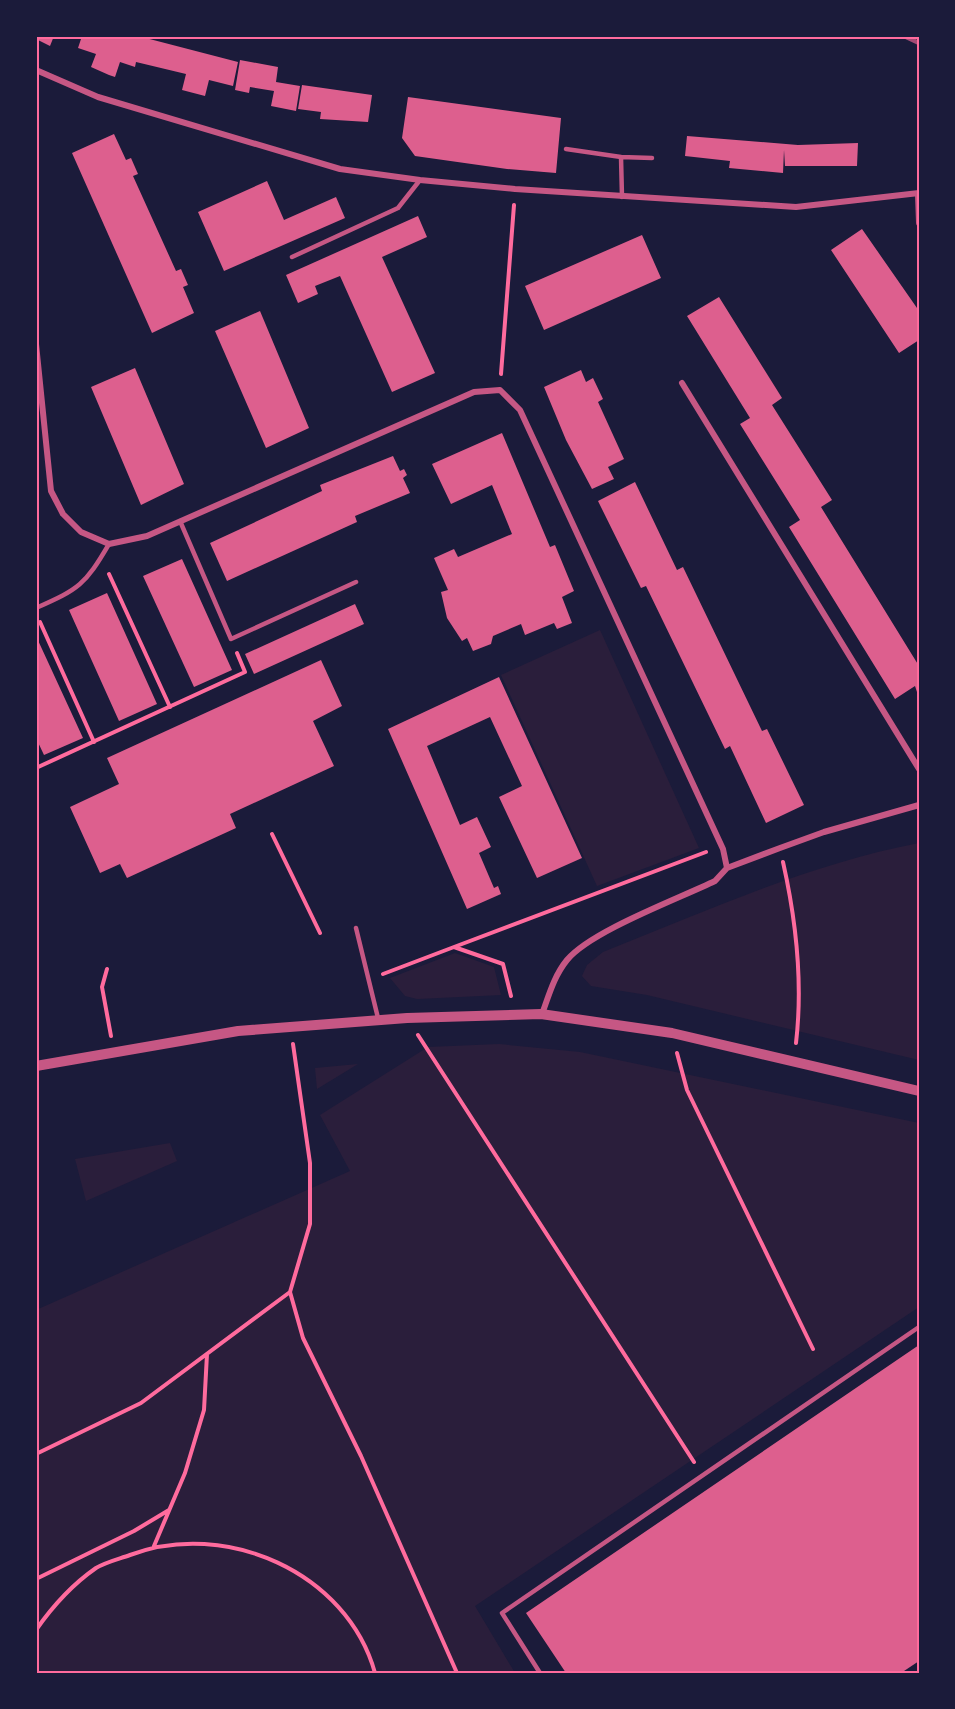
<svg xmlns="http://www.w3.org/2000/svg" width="955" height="1709" font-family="'PT Sans Narrow',sans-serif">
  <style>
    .green { fill: #2a1e3b }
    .building { fill: #dd5f8e }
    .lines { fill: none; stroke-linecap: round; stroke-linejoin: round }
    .path { stroke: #ff6b9d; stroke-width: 4 }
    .service { stroke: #c65784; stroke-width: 4.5 }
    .minor { stroke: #c65784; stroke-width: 6 }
    .tertiary { stroke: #c65784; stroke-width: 10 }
    .rail { stroke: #a44b75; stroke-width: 4.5 }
    .neatline { fill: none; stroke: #ff6b9d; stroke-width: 2 }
  </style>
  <rect width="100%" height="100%" fill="#1b1b3a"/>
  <path class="green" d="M 600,630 L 699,848 L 597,886 L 501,675 Z
    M 919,843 L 919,1060 L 647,995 L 591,986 L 582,976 L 587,965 L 603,952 C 707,911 809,864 919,843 Z
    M 455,953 L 494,967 L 501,995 L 417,999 L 405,996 L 390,978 Z
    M 499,1044 L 580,1052 L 919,1123 L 919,1307 L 475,1606 L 515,1673 L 36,1673 L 36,1310 L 350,1171 L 320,1115 L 428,1047 Z
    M 358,1064 L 317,1089 L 315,1068 Z
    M 170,1143 L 177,1161 L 86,1201 L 75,1159 Z"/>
  <path class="building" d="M 36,36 L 54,36 L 50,46 L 36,39 Z
    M 82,36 L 138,36 L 238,62 L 233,86 L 209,80 L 205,96 L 182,90 L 186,74 L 136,62 L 135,67 L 120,62 L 115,77 L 109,75 L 91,67 L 96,54 L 78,48 Z
    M 240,60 L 278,67 L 276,82 L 300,86 L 296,111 L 271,106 L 274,91 L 250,87 L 249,93 L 235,90 Z
    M 302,85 L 372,95 L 368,122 L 320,119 L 321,112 L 298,109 Z
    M 408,97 L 561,118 L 556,173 L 507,169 L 415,156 L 402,138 Z
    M 114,134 L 126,160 L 131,158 L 138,174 L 133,176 L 176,271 L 181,269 L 188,285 L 183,287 L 194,313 L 152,333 L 72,153 Z
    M 687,136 L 798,145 L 858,143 L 857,166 L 785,166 L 784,150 L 783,173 L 729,168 L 730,161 L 685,156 Z
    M 267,181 L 284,220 L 336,197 L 345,218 L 224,271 L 198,212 Z
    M 418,216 L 427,237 L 382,257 L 435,373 L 392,392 L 340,276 L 315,286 L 318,294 L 298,303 L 286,275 Z
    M 862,229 L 917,308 L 919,340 L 899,353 L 831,250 Z
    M 642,235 L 661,278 L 544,330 L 525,286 Z
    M 719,297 L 782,398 L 772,405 L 832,500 L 821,507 L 919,666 L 919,698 L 915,686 L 895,699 L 789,527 L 800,520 L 740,424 L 750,418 L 687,316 Z
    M 260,311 L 309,428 L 266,448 L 215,331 Z
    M 135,368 L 184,484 L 141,505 L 91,387 Z
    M 581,370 L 586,382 L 593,378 L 603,399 L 598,402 L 624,459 L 608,467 L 614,479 L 592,489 L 566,440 L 544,387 Z
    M 502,433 L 550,547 L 555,545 L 574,591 L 562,597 L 572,623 L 557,629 L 554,623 L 525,635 L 521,624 L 493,636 L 491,644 L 473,651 L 467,638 L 462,641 L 447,618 L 441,592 L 448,590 L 434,558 L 454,549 L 458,557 L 512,534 L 492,485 L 451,504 L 432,464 Z
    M 393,456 L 400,471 L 404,469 L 407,475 L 403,478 L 410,493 L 355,516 L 357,522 L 227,581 L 210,543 L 322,491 L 320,485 Z
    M 635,482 L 677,570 L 683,567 L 762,731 L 767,729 L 804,805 L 766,823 L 730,746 L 725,749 L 646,586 L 641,588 L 598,501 Z
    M 182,559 L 232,670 L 194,687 L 143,576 Z
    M 107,593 L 157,704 L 119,721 L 69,610 Z
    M 355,604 L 364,624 L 254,674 L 245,654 Z
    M 36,636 L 83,738 L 44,755 L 36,738 Z
    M 321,660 L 342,706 L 313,721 L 334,766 L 230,814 L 236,828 L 127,878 L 120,864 L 100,873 L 70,807 L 119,784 L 107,758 Z
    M 499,677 L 582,858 L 537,878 L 499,797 L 522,786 L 490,717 L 427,746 L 460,825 L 477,817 L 491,847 L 479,853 L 494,888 L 498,886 L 501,894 L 467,909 L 388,729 Z
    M 919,1345 L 919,1661 L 901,1673 L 566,1673 L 526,1613 Z"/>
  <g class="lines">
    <path class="path" d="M 501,374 L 514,205
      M 109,574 L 170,707
      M 40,622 L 94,742
      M 36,768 L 245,672 L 237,653
      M 272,834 L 320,933
      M 783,862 C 796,920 803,983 796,1043
      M 454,947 L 706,852
      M 107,969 L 102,987 L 111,1036
      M 383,974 L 454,947 L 503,964 L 511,996
      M 418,1035 L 694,1462
      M 293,1044 L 310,1163 L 310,1224 L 290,1292 L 303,1338 L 361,1456 L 457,1673
      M 677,1053 L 687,1090 L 813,1349
      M 36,1454 L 141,1403 L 290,1292
      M 154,1546 L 185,1473 L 204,1410 L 207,1354
      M 36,1579 L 134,1531 L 169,1510
      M 36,1630 C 52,1607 73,1584 96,1568 C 106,1562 119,1559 130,1555 C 225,1519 347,1572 375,1673"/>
    <path class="service" d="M 566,149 L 621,157 L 622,197
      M 621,157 L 652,158
      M 292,257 L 398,208 L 420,180
      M 180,521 L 231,639 L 356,582
      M 36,608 C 79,589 85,585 109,544
      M 356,928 L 378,1018
      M 540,1673 L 502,1613 L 919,1327"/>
    <path class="minor" d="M 36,70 L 98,97 L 340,169 L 420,180 L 515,189 L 796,207 L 919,193
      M 918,194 L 919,223
      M 36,344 L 51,491 L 63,514 L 81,532 L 109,544 L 147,536 L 474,392 L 500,390 L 520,410 L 723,849 L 727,868
      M 682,383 L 919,769
      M 542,1014 C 549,995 554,976 567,960 C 591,931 678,899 715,881 L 727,868 L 780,848 L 824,832 L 919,805"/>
    <path class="tertiary" d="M 36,1066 L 238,1031 L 407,1018 L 541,1014 L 672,1033 L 919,1091"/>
    <path class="rail" d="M 904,36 L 919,43"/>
  </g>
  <rect width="955" height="1709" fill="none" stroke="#1b1b3a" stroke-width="75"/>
  <rect x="38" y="38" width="880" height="1634" class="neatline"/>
</svg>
